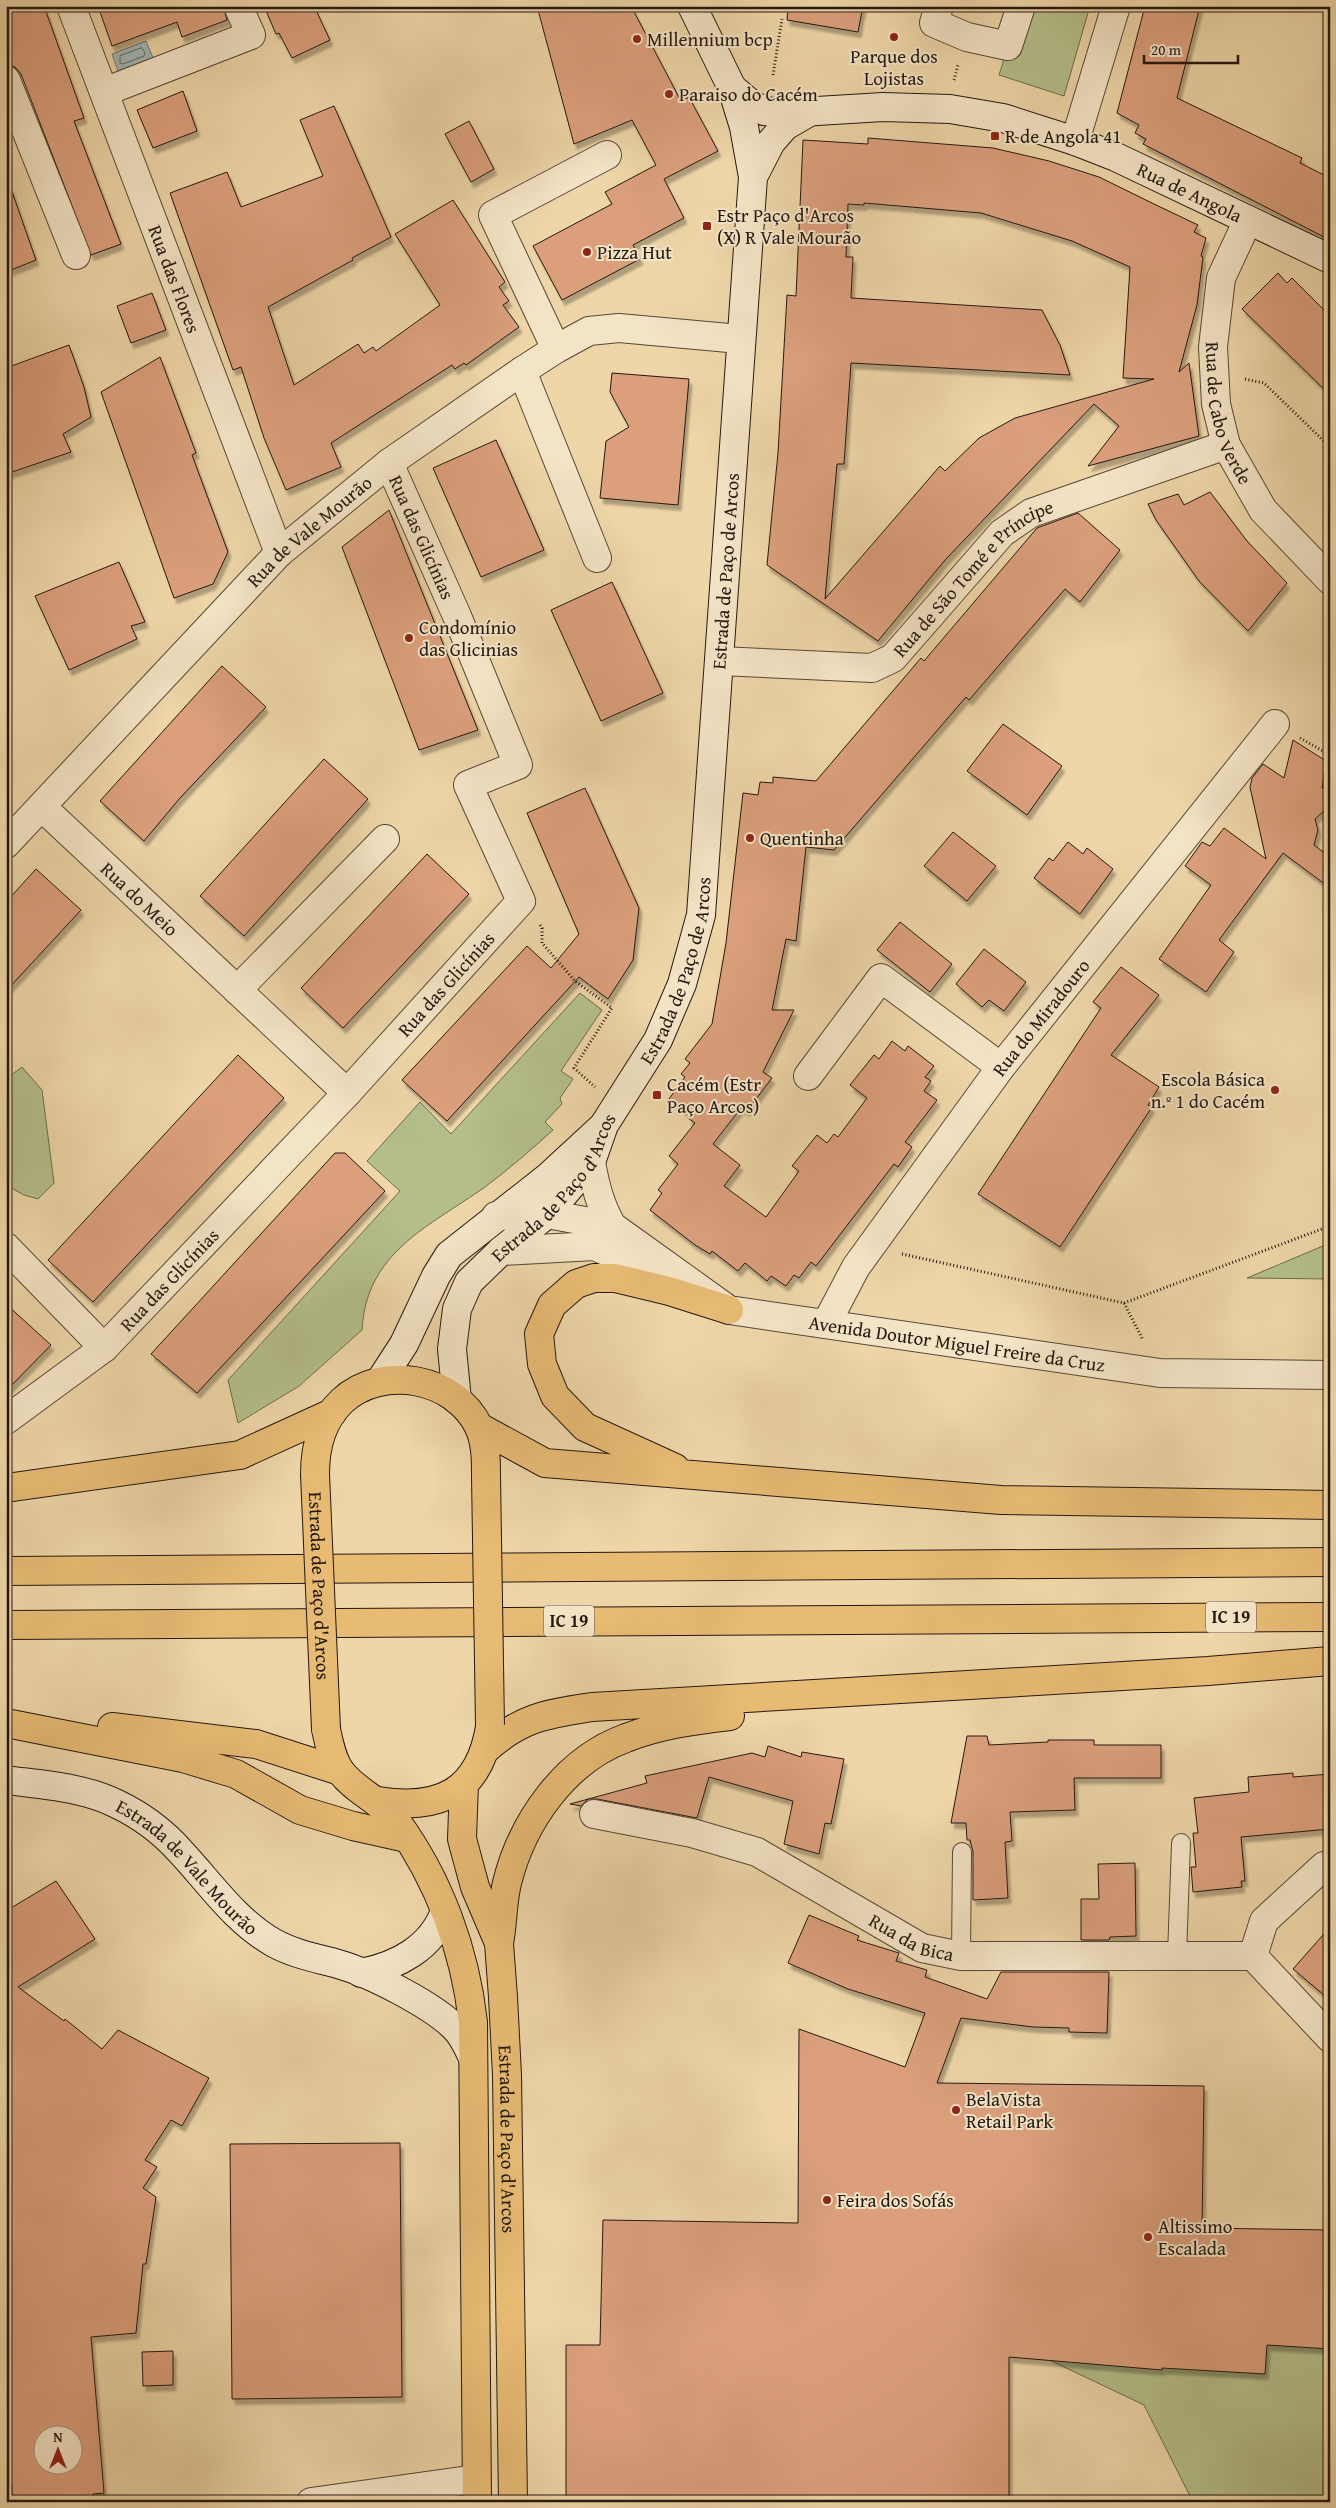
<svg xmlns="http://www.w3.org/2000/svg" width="1336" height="2508" font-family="'Gentium Book Plus',serif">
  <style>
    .green { fill: #b4bf8b; stroke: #6c6c4e }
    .water { fill: #a0b6b5; stroke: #6e7773 }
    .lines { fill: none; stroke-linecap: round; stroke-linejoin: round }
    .shore { stroke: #626763; stroke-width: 1 }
    .building { fill: #db9f7c; stroke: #241811; fill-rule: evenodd; filter: url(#shadow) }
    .lane-casing { stroke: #564837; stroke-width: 20 }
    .street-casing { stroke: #564837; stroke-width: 30 }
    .secondary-casing { stroke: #241811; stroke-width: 30 }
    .primary-casing { stroke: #241811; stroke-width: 30 }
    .highway-casing { stroke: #241811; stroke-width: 30 }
    .path { stroke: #241811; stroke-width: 3; stroke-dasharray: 1 2.5; stroke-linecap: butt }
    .lane { stroke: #f4e4c6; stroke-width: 18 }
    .street { stroke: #f4e4c6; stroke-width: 28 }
    .secondary { stroke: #f4e4c6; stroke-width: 28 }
    .primary { stroke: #e7bb74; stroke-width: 28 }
    .highway { stroke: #e7bb74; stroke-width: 28 }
    .primary-bridge-casing { stroke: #241811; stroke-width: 30; stroke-linecap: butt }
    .primary-bridge { stroke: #e7bb74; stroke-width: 28 }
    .poi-dot { fill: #8f2418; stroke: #f4e4c6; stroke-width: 2 }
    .labels { text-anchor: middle; stroke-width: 4; stroke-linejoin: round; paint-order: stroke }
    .shield { fill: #f4e4c6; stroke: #625547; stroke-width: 1 }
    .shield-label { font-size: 18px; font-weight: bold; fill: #241811 }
    .poi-label { font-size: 19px; fill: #241811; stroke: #f4e4c6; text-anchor: start }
    .street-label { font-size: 19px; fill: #241811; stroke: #f4e4c6 }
  </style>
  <defs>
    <filter id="shadow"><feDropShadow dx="3" dy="5.5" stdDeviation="1" flood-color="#0004"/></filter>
  </defs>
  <rect width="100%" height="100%" fill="#eed6a8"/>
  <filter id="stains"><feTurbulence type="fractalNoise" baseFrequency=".004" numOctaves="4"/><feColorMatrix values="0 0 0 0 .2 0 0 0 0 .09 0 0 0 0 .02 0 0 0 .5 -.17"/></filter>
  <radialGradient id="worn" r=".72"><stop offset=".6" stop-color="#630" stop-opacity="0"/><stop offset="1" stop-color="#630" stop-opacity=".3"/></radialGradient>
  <path class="green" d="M 1021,6 L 1090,6 L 1064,96 L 999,75 Z
    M 580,993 L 602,1010 L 561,1071 L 573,1079 L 560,1098 L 562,1104 L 545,1122 L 553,1130 C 531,1150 509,1169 485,1187 C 430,1226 366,1252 362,1330 L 299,1386 L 238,1423 L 228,1380 L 400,1191 L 367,1161 L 420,1102 L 451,1134 Z
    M 22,1067 L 42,1090 L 54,1183 L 38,1199 L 24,1195 L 6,1185 L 6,1079 Z
    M 1330,1243 L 1330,1279 L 1247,1278 Z
    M 1330,2308 L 1330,2502 L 1193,2502 L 1144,2405 L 1041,2356 Z"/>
  <path class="water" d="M 146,41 L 153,58 L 118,71 L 112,54 Z"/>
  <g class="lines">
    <path class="shore" d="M 142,48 L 145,53 L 144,56 L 123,64 L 120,63 L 120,56 Z"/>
  </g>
  <path class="building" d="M 6,6 L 44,6 L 84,118 L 74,121 L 121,244 L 91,255 L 21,74 L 15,67 L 6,65 Z
    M 98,6 L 223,6 L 227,20 L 182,37 L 177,22 L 112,46 Z
    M 264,6 L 314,6 L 330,40 L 292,58 L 279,33 L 276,34 Z
    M 537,6 L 631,6 L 681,101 L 689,97 L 718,151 L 664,179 L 684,218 L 633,245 L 640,259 L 562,300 L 533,246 L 612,204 L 605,192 L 656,165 L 632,120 L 574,144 Z
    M 788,6 L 863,6 L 858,32 L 787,20 Z
    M 1145,6 L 1200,6 L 1177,98 L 1302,158 L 1300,163 L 1330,178 L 1330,240 L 1143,144 L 1146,139 L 1135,133 L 1139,125 L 1117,113 Z
    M 183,91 L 197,131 L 153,148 L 137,110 Z
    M 334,106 L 391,237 L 352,258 L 353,260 L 268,307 L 294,385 L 358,344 L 364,353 L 373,347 L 376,351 L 440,305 L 395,234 L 453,200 L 505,282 L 499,287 L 509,301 L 503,305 L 519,327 L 466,365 L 464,363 L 455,369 L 452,365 L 331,443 L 341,467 L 286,490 L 264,438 L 241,367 L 233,370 L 170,193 L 227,172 L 241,207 L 323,176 L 300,120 Z
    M 469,121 L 494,169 L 471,182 L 445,134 Z
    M 868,138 L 993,148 L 1049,161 L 1099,177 L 1152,203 L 1198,225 L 1194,232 L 1206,238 L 1201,256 L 1203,257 L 1197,305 L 1179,372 L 1189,363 L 1199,436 L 1088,466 L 1119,426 L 1094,404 L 945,560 L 878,641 L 767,565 L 778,453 L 787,295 L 796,296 L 803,140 L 868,144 ZM 864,203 L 981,213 L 1072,241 L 1130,267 L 1123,378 L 1154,379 L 1015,418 L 979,438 L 945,471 L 940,466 L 825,599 L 837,464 L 844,464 L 851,363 L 1070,375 L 1060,345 L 1042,310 L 851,298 L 853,257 L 846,257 L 848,204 L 864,205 Z
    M 6,186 L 10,186 L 36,260 L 6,272 Z
    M 1278,273 L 1287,283 L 1292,278 L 1330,316 L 1330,395 L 1242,309 Z
    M 152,293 L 166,330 L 131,343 L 117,306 Z
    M 69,345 L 84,387 L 91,417 L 63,434 L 71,452 L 6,474 L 6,368 Z
    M 160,357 L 196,453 L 192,455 L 228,552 L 213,584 L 174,598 L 101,392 Z
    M 612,373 L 689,379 L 678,505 L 600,498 L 606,441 L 629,427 L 610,392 Z
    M 496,440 L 544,550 L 481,577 L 433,468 Z
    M 1210,492 L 1247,541 L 1287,583 L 1248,631 L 1199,581 L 1156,520 L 1148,504 L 1178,494 L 1184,505 Z
    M 389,510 L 478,730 L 419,750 L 342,547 Z
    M 1078,513 L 1120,550 L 1080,602 L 1065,589 L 969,700 L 966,697 L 834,850 L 806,847 L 796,941 L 786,939 L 772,1010 L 794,1010 L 763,1072 L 772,1078 L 747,1111 L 741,1108 L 713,1144 L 740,1165 L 724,1186 L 766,1217 L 799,1171 L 792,1166 L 817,1135 L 827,1143 L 834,1134 L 838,1137 L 867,1098 L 850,1085 L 874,1055 L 879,1059 L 892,1041 L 905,1051 L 908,1046 L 934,1066 L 925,1077 L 931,1081 L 924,1091 L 937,1100 L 905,1142 L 912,1147 L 898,1167 L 894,1164 L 816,1266 L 811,1262 L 799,1278 L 794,1275 L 786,1286 L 771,1276 L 767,1281 L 745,1263 L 738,1271 L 712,1251 L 710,1254 L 695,1245 L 650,1210 L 662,1193 L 658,1190 L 678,1164 L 669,1156 L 695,1123 L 688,1118 L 690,1115 L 669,1099 L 685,1077 L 681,1074 L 690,1063 L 685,1059 L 712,1024 L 726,943 L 743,793 L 758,795 L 760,782 L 773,783 L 773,777 L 816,781 L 921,658 L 924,661 L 1037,528 Z
    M 119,562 L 145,622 L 131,626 L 137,639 L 69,670 L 35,596 Z
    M 612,582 L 663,693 L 601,721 L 551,610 Z
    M 222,666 L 266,707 L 180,798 L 144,841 L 100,801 Z
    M 1003,724 L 1062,766 L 1027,815 L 967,771 Z
    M 1293,740 L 1326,761 L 1322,788 L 1330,790 L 1330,801 L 1325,810 L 1315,819 L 1318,830 L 1314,845 L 1330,857 L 1330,888 L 1283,853 L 1219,940 L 1234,952 L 1206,992 L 1159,959 L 1211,885 L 1185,866 L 1202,842 L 1210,846 L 1224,828 L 1266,859 L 1250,787 L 1252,778 L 1263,764 L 1284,778 Z
    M 324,759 L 368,799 L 244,936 L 200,896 Z
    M 585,788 L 639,908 L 633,960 L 608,999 L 579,977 L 447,1121 L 402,1080 L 527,946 L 551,968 L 579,934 L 527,813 Z
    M 953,832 L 996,866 L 967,901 L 924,866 Z
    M 1068,842 L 1083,854 L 1087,848 L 1113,869 L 1080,914 L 1034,878 L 1049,858 L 1053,861 Z
    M 427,854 L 469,894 L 343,1028 L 301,988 Z
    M 36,869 L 81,910 L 6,991 L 6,902 Z
    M 900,922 L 952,964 L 930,992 L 877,950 Z
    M 984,949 L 1026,982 L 1004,1011 L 989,1000 L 982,1007 L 956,984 Z
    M 1121,967 L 1159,995 L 1111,1055 L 1159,1087 L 1148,1105 L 1152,1107 L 1060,1247 L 978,1194 L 1101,1008 L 1093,1002 Z
    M 238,1055 L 284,1098 L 93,1302 L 48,1260 Z
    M 335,1153 L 345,1153 L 385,1191 L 197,1393 L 151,1354 Z
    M 6,1304 L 51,1345 L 6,1391 Z
    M 967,1736 L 987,1736 L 989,1745 L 1048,1742 L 1048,1740 L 1094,1740 L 1094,1745 L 1161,1745 L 1161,1778 L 1074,1778 L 1075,1810 L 1010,1812 L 1012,1841 L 1005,1842 L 1008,1898 L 973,1900 L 973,1852 L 970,1840 L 967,1840 L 966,1823 L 951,1823 Z
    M 768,1746 L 801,1757 L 802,1752 L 844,1759 L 831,1824 L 825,1823 L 819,1854 L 784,1844 L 793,1801 L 709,1777 L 697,1818 L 597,1799 L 588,1799 L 581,1806 L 570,1804 L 647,1783 L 645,1776 L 752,1753 L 765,1757 Z
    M 1293,1773 L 1293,1777 L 1330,1774 L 1330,1829 L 1241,1837 L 1245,1881 L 1241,1881 L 1242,1887 L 1193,1892 L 1191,1867 L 1196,1867 L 1193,1833 L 1198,1833 L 1194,1798 L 1249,1792 L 1248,1777 Z
    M 1135,1863 L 1136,1936 L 1110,1937 L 1109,1940 L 1081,1940 L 1081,1899 L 1099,1899 L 1098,1864 Z
    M 56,1881 L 95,1939 L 18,1987 L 64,2021 L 65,2019 L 102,2049 L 118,2030 L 209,2078 L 182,2126 L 171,2120 L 145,2160 L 157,2167 L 143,2188 L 156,2197 L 146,2264 L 143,2264 L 136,2333 L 91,2337 L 104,2493 L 93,2494 L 94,2502 L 13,2502 L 12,2483 L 9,2483 L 6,2443 L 6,1911 ZM 42,2436 L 72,2436 L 72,2466 L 42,2466 Z
    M 809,1915 L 859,1936 L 857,1940 L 899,1953 L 896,1961 L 927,1970 L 925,1977 L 987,1999 L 1001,1972 L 1109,1972 L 1107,2033 L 1069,2032 L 1069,2028 L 1033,2027 L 961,2018 L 937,2083 L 1204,2086 L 1202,2228 L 1330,2230 L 1330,2349 L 1267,2345 L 1265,2374 L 1162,2368 L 1162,2370 L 1009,2357 L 1009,2502 L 566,2502 L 566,2345 L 600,2345 L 603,2220 L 798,2223 L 799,2029 L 905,2067 L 925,2013 L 848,1989 L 788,1963 Z
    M 1330,1927 L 1330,2000 L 1293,1969 Z
    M 400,2143 L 402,2397 L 232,2399 L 230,2144 Z
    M 173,2351 L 173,2385 L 143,2386 L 142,2352 Z"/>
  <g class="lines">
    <g class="lane-casing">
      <path id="lane" d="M 961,1956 L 962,1852
        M 1177,1956 L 1181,1843"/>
    </g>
    <g class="street-casing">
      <g id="street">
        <path id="s1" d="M 71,6 L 279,553"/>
        <path d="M 939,6 L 934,23 L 967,37 L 1008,46 L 1021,6"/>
        <path d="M 6,80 L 76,255"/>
        <path d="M 104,92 L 251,35 L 238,6"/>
        <path d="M 1075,141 L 1116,6"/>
        <path id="s2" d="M 1248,220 L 1221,278 L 1213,347 L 1216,404 L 1226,445 L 1263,510 L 1330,580"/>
        <path d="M 556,349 L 493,215 L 607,155"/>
        <path d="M 522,371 L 597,558"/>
        <path id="s3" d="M 719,661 L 872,668 L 893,658 L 1002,533 L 1031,513 L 1226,445"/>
        <path id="s4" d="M 42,807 L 347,1093"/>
        <path id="s5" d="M 6,844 L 279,553 L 389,463 L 522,371 L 556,349 L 589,331 L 619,328 L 740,339"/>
        <path d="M 237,990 L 385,839"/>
        <path d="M 808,1076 L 881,978 L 1001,1067"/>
        <path id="s6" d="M 591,1162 C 595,1185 600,1205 612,1226 L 729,1310 L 1160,1373 L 1330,1375"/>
        <path d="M 496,1216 L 547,1214 L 612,1226"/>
        <path d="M 6,1247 L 104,1348"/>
        <path d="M 501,1251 L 595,1246 L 639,1267 L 663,1286"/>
        <path id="s7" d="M 826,1324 L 856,1267 L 1001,1067 L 1275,724"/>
        <path id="s8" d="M 6,1420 L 104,1348 L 347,1093 L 521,901 L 468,785 L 518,765 L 457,616 L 389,463"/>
        <path id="s9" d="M 594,1814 L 692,1833 L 757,1852 L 922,1948 L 961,1956 L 1253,1956"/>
        <path d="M 1253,1956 L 1264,1921 L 1324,1866 L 1330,1866"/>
        <path d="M 1253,1956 L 1330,2038"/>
        <path d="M 311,2502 L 476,2479"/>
      </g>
    </g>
    <g class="secondary-casing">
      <g id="secondary">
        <path id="s10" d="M 732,88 L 751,104 L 764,111 L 784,113 L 883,107 L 950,109 L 1003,118 L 1075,141 L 1116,157 L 1330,259"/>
        <path d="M 753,177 L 771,142 L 785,126 L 811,111"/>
        <path d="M 380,1381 L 404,1344 L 436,1276 L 449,1255 L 548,1177 L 600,1129"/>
        <path id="s11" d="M 457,1400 L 452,1349 L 457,1309 L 469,1282 L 501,1251 L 547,1214 L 591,1162 L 604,1125 L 658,1040 L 682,984 L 701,915 L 753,177 L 744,127 L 732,88 L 692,6"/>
        <path id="s12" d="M 6,1780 C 43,1785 83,1787 117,1804 C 140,1815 163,1832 180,1851 C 211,1884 234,1920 274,1943 C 294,1954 316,1958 338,1964 C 370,1973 435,2006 457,2030 C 464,2038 468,2047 472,2056"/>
        <path d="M 361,1973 C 397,1966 432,1948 445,1911"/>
      </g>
    </g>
    <g class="primary-casing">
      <g id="primary">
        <path d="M 315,1474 C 315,1447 321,1421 342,1401 C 382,1364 455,1377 479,1427 C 486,1443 486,1459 486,1476"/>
        <path d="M 326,1729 C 329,1743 332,1760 341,1772 C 356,1792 381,1800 397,1822 C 439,1880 465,1950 473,2022 L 477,2502"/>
        <path id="s13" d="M 464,1784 L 462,1839 L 475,1887 L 499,1943 L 503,1997 L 507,2075 L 513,2502"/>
        <path d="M 378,1801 C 440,1811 479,1792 490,1727"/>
      </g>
    </g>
    <g class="highway-casing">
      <path id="highway" d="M 479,1427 L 545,1463 L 1001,1500 L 1330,1505
        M 675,1468 L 585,1427 L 555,1396 L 542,1364 L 539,1334 L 552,1305 L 576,1284 L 594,1278 L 615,1278 L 669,1291 L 729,1310
        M 6,1488 L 240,1455 L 332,1413
        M 6,1571 L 1330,1562
        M 6,1625 L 1330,1617
        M 6,1723 L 183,1758 L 236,1774 L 300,1810 L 353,1826 L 407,1838
        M 112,1727 L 256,1744 L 340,1771
        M 486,1749 C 522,1717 547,1714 592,1707 L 1208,1671 L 1330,1661
        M 499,1943 C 503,1924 502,1903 507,1883 C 522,1822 565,1760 626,1738 C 659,1725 695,1720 730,1716"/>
    </g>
    <path class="path" d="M 773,75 L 782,19
      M 954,80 L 958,65
      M 1245,379 L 1264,383 L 1330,447
      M 1300,738 L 1330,755
      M 540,925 L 542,928 L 542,943 L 575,981 L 612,1008 L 574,1068 L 595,1087
      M 902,1254 L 1124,1303 L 1143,1340
      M 1124,1303 L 1330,1226"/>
    <use href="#lane" class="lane"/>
    <use href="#street" class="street"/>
    <use href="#secondary" class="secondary"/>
    <use href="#primary" class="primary"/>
    <use href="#highway" class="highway"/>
    <g class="primary-bridge-casing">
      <g id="primary-bridge">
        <path id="s14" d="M 315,1474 L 326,1729"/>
        <path d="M 486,1476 L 490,1725"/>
      </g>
    </g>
    <use href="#primary-bridge" class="primary-bridge"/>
  </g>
  <g class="poi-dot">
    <circle cx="894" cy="37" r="5"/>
    <circle cx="637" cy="39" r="5"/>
    <circle cx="669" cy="94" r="5"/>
    <rect x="990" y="131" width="10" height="10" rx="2.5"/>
    <rect x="702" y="221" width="10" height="10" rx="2.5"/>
    <circle cx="587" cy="252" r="5"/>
    <circle cx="409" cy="638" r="5"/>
    <circle cx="750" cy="838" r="5"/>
    <circle cx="1275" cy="1090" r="5"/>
    <rect x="652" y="1090" width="10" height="10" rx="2.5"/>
    <circle cx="956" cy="2110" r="5"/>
    <circle cx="827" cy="2200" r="5"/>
    <circle cx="1148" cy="2237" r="5"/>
  </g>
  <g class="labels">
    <g class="shield">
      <rect x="1206" y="1601.5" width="50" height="31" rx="4"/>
      <rect x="544" y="1605.5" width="50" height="31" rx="4"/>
    </g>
    <g class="shield-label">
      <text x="1231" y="1623">IC 19</text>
      <text x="569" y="1627">IC 19</text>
    </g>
    <g class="poi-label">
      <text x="647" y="46">Millennium bcp</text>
      <text x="894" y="63" text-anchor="middle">Parque dos<tspan x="894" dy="22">Lojistas</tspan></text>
      <text x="679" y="101">Paraiso do Cacém</text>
      <text x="1005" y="143">R de Angola 41</text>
      <text x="717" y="222">Estr Paço d'Arcos<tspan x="717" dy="22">(X) R Vale Mourão</tspan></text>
      <text x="597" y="259">Pizza Hut</text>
      <text x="419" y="634">Condomínio<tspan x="419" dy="22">das Glicinias</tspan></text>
      <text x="760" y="845">Quentinha</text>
      <text x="1265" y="1086" text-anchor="end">Escola Básica<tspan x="1265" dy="22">n.º 1 do Cacém</tspan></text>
      <text x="667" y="1091">Cacém (Estr<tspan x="667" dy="22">Paço Arcos)</tspan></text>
      <text x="966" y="2106">BelaVista<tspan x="966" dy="22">Retail Park</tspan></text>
      <text x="837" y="2207">Feira dos Sofás</text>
      <text x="1158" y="2233">Altissimo<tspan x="1158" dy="22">Escalada</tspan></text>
    </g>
    <g class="street-label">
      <text dy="7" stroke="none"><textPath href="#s10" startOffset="481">Rua de Angola</textPath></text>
      <text dy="7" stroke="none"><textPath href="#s1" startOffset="292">Rua das Flores</textPath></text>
      <text dy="7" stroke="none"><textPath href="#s2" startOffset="202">Rua de Cabo Verde</textPath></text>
      <text dy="7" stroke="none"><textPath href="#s5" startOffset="436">Rua de Vale Mourão</textPath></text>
      <text transform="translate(422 537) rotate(66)" y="7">Rua das Glicínias</text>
      <text dy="7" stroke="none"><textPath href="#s11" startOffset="910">Estrada de Paço de Arcos</textPath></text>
      <text dy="7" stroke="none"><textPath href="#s3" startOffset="291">Rua de São Tomé e Príncipe</textPath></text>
      <text dy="7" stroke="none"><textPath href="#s4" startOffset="134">Rua do Meio</textPath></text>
      <text dy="7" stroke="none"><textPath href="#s11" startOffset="505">Estrada de Paço de Arcos</textPath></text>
      <text dy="7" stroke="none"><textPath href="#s8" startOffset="621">Rua das Glicínias</textPath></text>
      <text dy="7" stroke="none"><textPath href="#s7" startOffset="375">Rua do Miradouro</textPath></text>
      <text dy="7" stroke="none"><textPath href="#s11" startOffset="250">Estrada de Paço d'Arcos</textPath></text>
      <text dy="7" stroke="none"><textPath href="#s8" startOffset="216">Rua das Glicínias</textPath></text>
      <text dy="7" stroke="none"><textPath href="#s6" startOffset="442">Avenida Doutor Miguel Freire da Cruz</textPath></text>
      <text dy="7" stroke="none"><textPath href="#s14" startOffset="112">Estrada de Paço d'Arcos</textPath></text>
      <text dy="7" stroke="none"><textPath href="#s12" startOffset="209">Estrada de Vale Mourão</textPath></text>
      <text dy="7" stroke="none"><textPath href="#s9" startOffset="345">Rua da Bica</textPath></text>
      <text dy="7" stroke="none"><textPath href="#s13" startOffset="362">Estrada de Paço d'Arcos</textPath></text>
    </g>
  </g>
  <rect width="1336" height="2508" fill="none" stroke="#eed6a8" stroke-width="25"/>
  <rect x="8" y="8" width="1321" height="2493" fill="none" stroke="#241811" stroke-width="2.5"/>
  <rect x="12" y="12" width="1311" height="2483" fill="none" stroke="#241811"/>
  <g transform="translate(58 2450)"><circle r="24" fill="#f4e4c6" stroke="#a1927e"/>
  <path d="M0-4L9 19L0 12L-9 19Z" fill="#8f2418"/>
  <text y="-8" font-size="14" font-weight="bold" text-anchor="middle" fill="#241811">N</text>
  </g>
  <path d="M1144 55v8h94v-8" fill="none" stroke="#241811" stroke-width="2.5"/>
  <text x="1151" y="55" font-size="15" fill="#241811" stroke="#f4e4c6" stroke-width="4" paint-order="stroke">20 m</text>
  <rect width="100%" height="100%" filter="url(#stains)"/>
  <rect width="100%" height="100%" fill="url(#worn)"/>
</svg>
